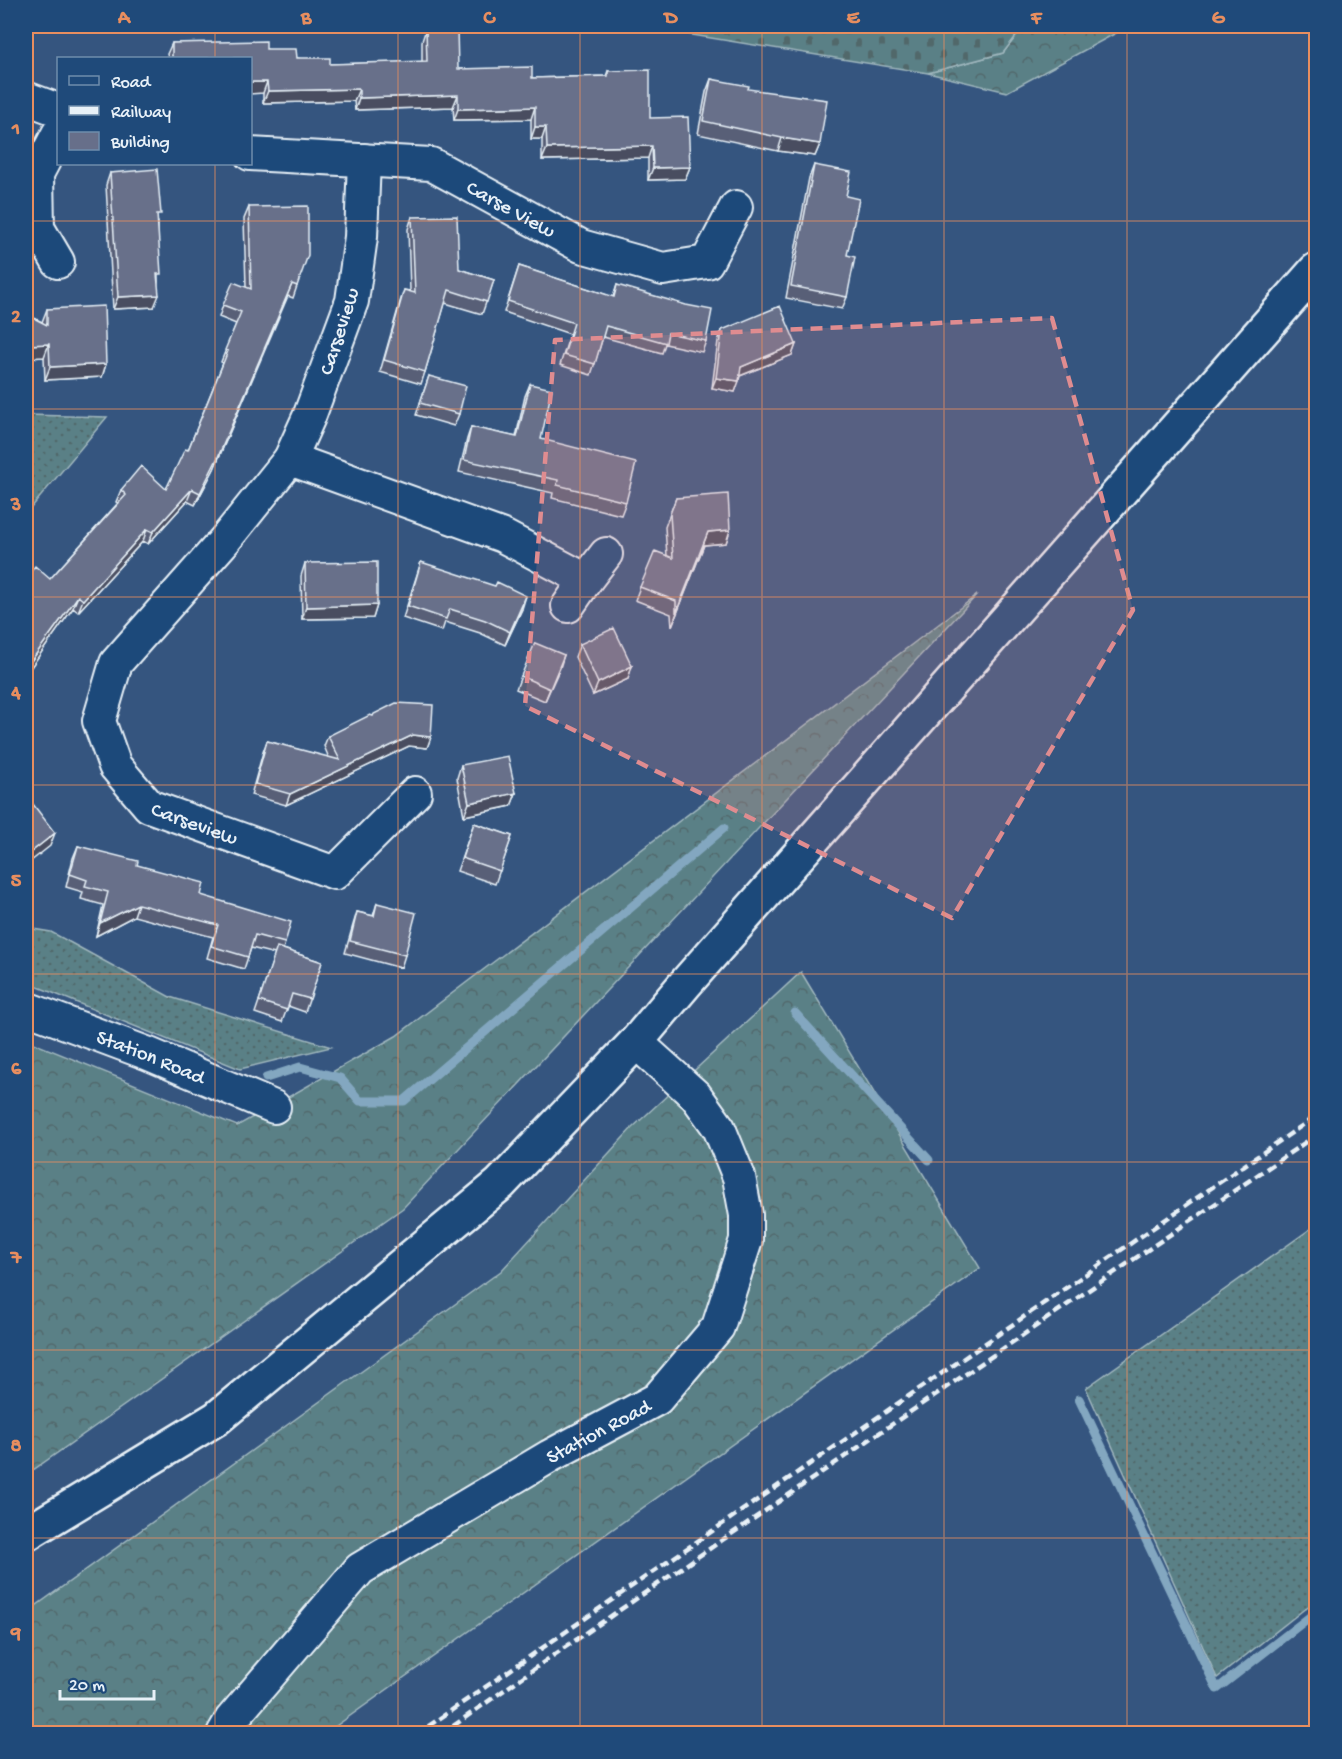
<svg xmlns="http://www.w3.org/2000/svg" width="1342" height="1759" font-family="'Gochi Hand',sans-serif">
  <style>
    .grass { fill: url(#grass-dots); stroke: #a1b8bf; stroke-width: 1.5 }
    .forest { fill: url(#forest-crowns); stroke: #a1b8bf; stroke-width: 1.5 }
    .cemetery { fill: url(#cemetery-stones); stroke: #a1b8bf; stroke-width: 1.5 }
    .lines { fill: none; stroke-linecap: round; stroke-linejoin: round }
    .stream { stroke: #83a7c0; stroke-width: 9 }
    .street-casing { stroke: #e8f1f8; stroke-width: 36 }
    .primary-casing { stroke: #e8f1f8; stroke-width: 38 }
    .street { stroke: #1f4a7a; stroke-width: 32 }
    .primary { stroke: #1f4a7a; stroke-width: 33 }
    .rail { stroke: #e8f1f8; stroke-width: 4.5; stroke-dasharray: 9 4.5; stroke-linecap: butt }
    .wall { fill: #595f77; stroke: #e8f1f8; stroke-width: 1.5 }
    .shaded-wall { fill: #484e61; stroke: #e8f1f8; stroke-width: 1.5 }
    .building { fill: #676f8a; stroke: #e8f1f8; stroke-width: 1.5 }
    .marked { fill: #df8c90; fill-opacity: 0.2; stroke: #df8c90; stroke-width: 4.5; stroke-dasharray: 12 8; stroke-linejoin: round }
    .grid { fill: none; stroke: #e88e5f; stroke-width: 1.5; stroke-opacity: 0.55 }
    .labels { text-anchor: middle; stroke-width: 5; stroke-linejoin: round; paint-order: stroke }
    .street-label { font-size: 21px; fill: #e8f1f8; stroke: #1f4a7a }
    .neatline { fill: none; stroke: #e88e5f; stroke-width: 2 }
    .grid-label { font-size: 20px; text-anchor: middle; font-weight: bold; fill: #e88e5f }
  </style>
  <defs>
    <pattern id="grass-dots" width="8" height="8" patternUnits="userSpaceOnUse" patternTransform="scale(1.5)"><rect width="8" height="8" fill="#5a8086"/><path d="M2 2h.1M6 6h.1" fill="none" stroke="#51676b" stroke-width="1.8" stroke-linecap="round"/></pattern>
    <pattern id="forest-crowns" width="20" height="18" patternUnits="userSpaceOnUse" patternTransform="scale(1.5)"><rect width="20" height="18" fill="#5a8086"/><path d="M2 6a3 3 0 1 1 6 0M12 15a3 3 0 1 1 6 0" fill="none" stroke="#51676b"/></pattern>
    <pattern id="cemetery-stones" width="16" height="16" patternUnits="userSpaceOnUse" patternTransform="scale(1.5)"><rect width="16" height="16" fill="#5a8086"/><path d="M2 7V4a2 2 0 0 1 4 0v3zM10 15v-3a2 2 0 0 1 4 0v3z" fill="#51676b"/></pattern>
  </defs>
  <rect width="100%" height="100%" fill="#35557f"/>
  <filter id="ink" filterUnits="userSpaceOnUse"><feTurbulence type="fractalNoise" baseFrequency=".0167" numOctaves="2"/><feDisplacementMap in="SourceGraphic" scale="12" xChannelSelector="R" yChannelSelector="G"/><feConvolveMatrix kernelMatrix="1 2 1 2 8 2 1 2 1" color-interpolation-filters="sRGB"/></filter>
  <g filter="url(#ink)">
    <path class="grass" d="M 26,415 L 107,417 L 26,514 Z
      M 26,922 L 33,929 L 51,932 L 170,997 L 331,1047 L 240,1069 L 26,982 Z
      M 1316,1225 L 1316,1600 L 1217,1678 L 1086,1388 Z"/>
    <path class="forest" d="M 1024,26 L 1129,26 L 1007,92 L 928,73 L 1003,53 Z
      M 977,595 L 403,1208 L 26,1475 L 26,1040 L 237,1126 L 396,1036 Z
      M 801,972 L 980,1268 L 326,1733 L 26,1733 L 26,1613 L 501,1271 L 632,1128 Z"/>
    <path class="cemetery" d="M 637,26 L 1024,26 L 1003,53 L 928,73 Z"/>
    <g class="lines">
      <path class="stream" d="M 795,1013 L 929,1160
        M 266,1078 L 300,1067 L 340,1078 L 360,1101 L 404,1101 L 724,828
        M 1079,1399 L 1217,1689 L 1316,1612"/>
      <g class="street-casing">
        <g id="street">
          <path d="M 26,98 L 58,110"/>
          <path id="s1" d="M 250,154 L 431,164 L 581,246 L 663,269 L 707,262 L 736,207"/>
          <path id="s2" d="M 364,160 L 361,237 L 352,301 L 309,417 L 290,459 L 224,541 L 116,663 L 99,721 L 115,766 L 149,806 L 335,873 L 415,793"/>
          <path d="M 58,262 L 38,228 L 37,174 L 58,134"/>
          <path d="M 290,459 L 503,536 L 586,580 L 606,554"/>
          <path d="M 568,606 L 586,580"/>
          <path id="s3" d="M 26,1008 L 149,1054 L 274,1107"/>
          <path id="s4" d="M 223,1734 L 231,1720 L 360,1569 L 550,1456 L 657,1399 L 718,1327 L 746,1240 L 746,1215 L 739,1177 L 719,1128 L 696,1096 L 636,1042"/>
        </g>
      </g>
      <g class="primary-casing">
        <path id="primary" d="M 26,1534 L 217,1418 L 500,1184 L 636,1042 L 685,984 L 1316,270"/>
      </g>
      <use href="#street" class="street"/>
      <use href="#primary" class="primary"/>
      <path class="rail" d="M 417,1734 L 1316,1116
        M 442,1734 L 548,1659 L 1316,1135"/>
    </g>
    <path class="wall" d="M 426,29 L 458,69 L 532,78 L 606,76 L 608,71 L 650,118 L 690,167 L 685,179 L 648,180 L 648,158 L 542,160 L 542,139 L 531,139 L 531,119 L 454,120 L 453,107 L 355,110 L 354,101 L 263,103 L 263,93 L 250,58 L 168,58 L 167,54 L 172,43 L 266,49 L 297,58 L 330,64 L 422,62 L 422,41 Z
      M 711,79 L 748,89 L 820,144 L 815,156 L 778,151 L 698,134 L 706,92 Z
      M 814,165 L 846,196 L 847,297 L 842,309 L 786,298 L 809,178 Z
      M 110,173 L 158,222 L 158,282 L 154,307 L 113,309 L 106,185 Z
      M 249,207 L 297,286 L 293,298 L 288,296 L 214,469 L 195,505 L 187,501 L 148,544 L 143,541 L 78,612 L 73,608 L 26,674 L 26,578 L 50,579 L 118,503 L 116,502 L 121,490 L 166,489 L 188,450 L 223,363 L 221,362 L 236,324 L 219,317 L 223,305 L 246,287 L 244,219 Z
      M 412,217 L 459,269 L 494,280 L 482,314 L 445,303 L 425,372 L 421,384 L 380,372 L 400,302 L 404,290 L 410,291 L 408,229 Z
      M 519,266 L 613,297 L 617,285 L 706,341 L 702,352 L 665,344 L 662,353 L 603,337 L 591,375 L 560,365 L 570,334 L 504,312 Z
      M 47,309 L 106,364 L 102,377 L 45,380 L 44,357 L 26,358 L 26,314 L 42,322 Z
      M 722,330 L 796,344 L 792,355 L 740,376 L 735,392 L 712,388 L 718,341 Z
      M 429,376 L 459,414 L 454,426 L 416,415 Z
      M 530,384 L 541,439 L 626,502 L 621,515 L 552,498 L 553,493 L 459,472 L 467,439 L 471,427 L 516,437 L 525,396 Z
      M 676,498 L 730,530 L 726,543 L 704,545 L 672,626 L 671,614 L 635,600 L 640,587 L 667,556 L 665,527 Z
      M 421,562 L 522,609 L 505,645 L 480,633 L 445,622 L 442,631 L 403,618 Z
      M 305,563 L 377,605 L 373,618 L 302,619 L 301,576 Z
      M 580,644 L 632,666 L 628,679 L 593,695 L 575,657 Z
      M 564,655 L 545,701 L 516,689 L 521,676 Z
      M 328,736 L 431,737 L 427,748 L 409,746 L 286,805 L 251,795 L 263,752 L 267,741 L 329,758 L 324,746 Z
      M 461,765 L 516,793 L 511,806 L 464,816 L 457,778 Z
      M 474,823 L 512,836 L 495,884 L 457,871 Z
      M 78,846 L 137,865 L 201,895 L 285,943 L 283,949 L 322,962 L 305,1012 L 288,1006 L 282,1022 L 255,1013 L 275,954 L 251,948 L 244,969 L 207,958 L 213,937 L 134,916 L 96,936 L 103,905 L 81,899 L 83,892 L 66,887 L 73,858 Z
      M 377,903 L 405,955 L 401,968 L 345,953 L 353,925 L 357,912 L 373,916 Z"/>
    <path class="shaded-wall" d="M 250,82 L 267,82 L 263,93 L 250,94 Z
      M 359,89 L 354,101 L 263,103 L 268,91 Z
      M 458,95 L 453,107 L 355,110 L 359,98 Z
      M 535,107 L 531,119 L 454,120 L 458,109 Z
      M 535,127 L 546,127 L 542,139 L 531,139 Z
      M 782,138 L 820,144 L 815,156 L 778,151 Z
      M 652,146 L 648,158 L 542,160 L 547,148 Z
      M 690,167 L 685,179 L 648,180 L 653,168 Z
      M 292,284 L 214,469 L 195,505 L 200,493 Z
      M 159,295 L 154,307 L 113,309 L 118,297 Z
      M 49,344 L 44,357 L 26,358 L 26,345 Z
      M 796,344 L 792,355 L 737,377 L 741,367 Z
      M 106,364 L 102,377 L 45,380 L 50,367 Z
      M 716,378 L 739,381 L 735,392 L 712,388 Z
      M 192,489 L 187,501 L 148,544 L 153,532 Z
      M 147,529 L 143,541 L 78,612 L 83,600 Z
      M 730,530 L 726,543 L 704,545 L 672,626 L 708,532 Z
      M 78,596 L 73,608 L 26,674 L 26,668 Z
      M 526,596 L 522,609 L 505,645 L 510,632 Z
      M 377,605 L 373,618 L 302,619 L 306,607 Z
      M 564,655 L 560,668 L 545,701 L 550,689 Z
      M 632,666 L 628,679 L 593,695 L 598,683 Z
      M 413,735 L 431,737 L 427,748 L 409,746 L 286,805 L 290,794 Z
      M 516,793 L 511,806 L 464,816 L 469,803 Z
      M 55,833 L 50,846 L 26,865 L 26,856 Z
      M 138,904 L 134,916 L 96,936 L 100,923 Z"/>
    <path class="building" d="M 457,28 L 458,69 L 532,67 L 532,78 L 608,76 L 608,71 L 650,70 L 650,118 L 688,117 L 690,167 L 653,168 L 652,146 L 547,148 L 546,127 L 535,127 L 535,107 L 458,109 L 458,95 L 359,98 L 359,89 L 268,91 L 267,82 L 250,82 L 250,58 L 172,58 L 172,43 L 266,41 L 266,49 L 296,49 L 297,58 L 330,58 L 330,64 L 427,61 L 426,29 Z
      M 711,79 L 749,86 L 748,89 L 827,100 L 820,144 L 782,138 L 703,121 Z
      M 814,165 L 851,172 L 846,196 L 859,199 L 847,255 L 855,257 L 847,297 L 791,286 Z
      M 157,169 L 161,214 L 157,214 L 161,274 L 157,274 L 159,295 L 118,297 L 110,173 Z
      M 308,206 L 308,255 L 297,286 L 292,284 L 218,457 L 200,493 L 192,489 L 153,532 L 147,529 L 83,600 L 78,596 L 26,668 L 26,606 L 28,602 L 26,601 L 26,578 L 35,566 L 50,579 L 126,495 L 121,490 L 141,466 L 166,489 L 185,449 L 188,450 L 228,351 L 225,350 L 241,312 L 223,305 L 233,282 L 251,289 L 249,207 Z
      M 457,216 L 459,269 L 494,280 L 487,302 L 449,290 L 425,372 L 384,360 L 404,290 L 415,293 L 412,217 Z
      M 519,266 L 614,297 L 617,285 L 686,305 L 712,310 L 706,341 L 668,333 L 666,343 L 606,326 L 595,364 L 564,355 L 574,323 L 508,301 Z
      M 104,306 L 106,364 L 50,367 L 49,344 L 26,345 L 26,314 L 47,325 L 47,309 Z
      M 780,306 L 796,344 L 741,367 L 739,381 L 716,378 L 722,330 Z
      M 429,376 L 466,386 L 459,414 L 420,403 Z
      M 530,384 L 552,389 L 541,439 L 636,463 L 626,502 L 557,485 L 558,480 L 464,460 L 471,427 L 517,437 Z
      M 728,494 L 730,530 L 708,532 L 676,613 L 676,601 L 640,587 L 655,551 L 673,558 L 670,514 L 676,498 Z
      M 377,562 L 377,605 L 306,607 L 305,563 Z
      M 421,562 L 495,586 L 497,582 L 526,596 L 510,632 L 485,620 L 450,609 L 446,619 L 408,606 Z
      M 614,628 L 632,666 L 598,683 L 580,644 Z
      M 535,643 L 564,655 L 550,689 L 521,676 Z
      M 396,703 L 433,705 L 431,737 L 413,735 L 290,794 L 255,784 L 267,741 L 340,760 L 328,736 L 370,715 L 373,716 L 374,714 Z
      M 508,756 L 516,793 L 469,803 L 461,765 Z
      M 26,795 L 55,833 L 26,856 Z
      M 474,823 L 512,836 L 500,871 L 462,858 Z
      M 78,846 L 138,861 L 137,865 L 204,883 L 201,895 L 291,922 L 285,943 L 255,935 L 248,957 L 211,946 L 218,925 L 138,904 L 100,923 L 108,892 L 85,886 L 87,880 L 70,874 Z
      M 377,903 L 416,913 L 405,955 L 350,941 L 357,912 L 374,916 Z
      M 277,947 L 322,962 L 310,999 L 292,994 L 287,1010 L 259,1001 Z"/>
  </g>
  <path class="marked" d="M 1052,318 L 1133,610 L 952,918 L 525,706 L 555,340 Z"/>
  <path class="grid" d="M 215,26 L 215,58M 398,26 L 398,1734M 580,26 L 580,1734M 762,26 L 762,1734M 944,26 L 944,1734M 1127,26 L 1127,1734M 215,164 L 215,1734M 26,221 L 1316,221M 26,409 L 1316,409M 26,597 L 1316,597M 26,785 L 1316,785M 26,974 L 1316,974M 26,1162 L 1316,1162M 26,1350 L 1316,1350M 26,1538 L 1316,1538"/>
  <g class="labels">
    <g class="street-label">
      <text dy="7" stroke="none"><textPath href="#s1" startOffset="273">Carse View</textPath></text>
      <text transform="translate(338 331) rotate(-72)" y="7">Carseview</text>
      <text dy="7" stroke="none"><textPath href="#s2" startOffset="789">Carseview</textPath></text>
      <text dy="7" stroke="none"><textPath href="#s3" startOffset="134">Station Road</textPath></text>
      <text dy="7" stroke="none"><textPath href="#s4" startOffset="490">Station Road</textPath></text>
    </g>
  </g>
  <rect width="1342" height="1759" fill="none" stroke="#1f4a7a" stroke-width="66"/>
  <rect x="57" y="57" width="195" height="108" fill="#1f4a7a" stroke="#6f8dac" stroke-width="1.5"/>
  <rect x="69" y="76" width="30" height="9" fill="#1f4a7a" stroke="#6f8dac" stroke-width="1.5"/>
  <text x="111" y="87" font-size="18" fill="#e8f1f8">Road</text>
  <rect x="69" y="106" width="30" height="9" fill="#e8f1f8" stroke="#6f8dac" stroke-width="1.5"/>
  <text x="111" y="117" font-size="18" fill="#e8f1f8">Railway</text>
  <rect x="69" y="132" width="30" height="18" fill="#676f8a" stroke="#6f8dac" stroke-width="1.5"/>
  <text x="111" y="147" font-size="18" fill="#e8f1f8">Building</text>
  <path d="M60 1690v9h94v-9" fill="none" stroke="#e8f1f8" stroke-width="3"/>
  <text x="69" y="1690" font-size="18" fill="#e8f1f8" stroke="#1f4a7a" stroke-width="4.5" paint-order="stroke">20 m</text>
  <rect x="33" y="33" width="1276" height="1693" class="neatline"/>
  <g class="grid-label">
    <text x="124" y="23">A</text>
    <text x="306" y="23">B</text>
    <text x="489" y="23">C</text>
    <text x="671" y="23">D</text>
    <text x="853" y="23">E</text>
    <text x="1036" y="23">F</text>
    <text x="1218" y="23">G</text>
    <text x="16" y="134">1</text>
    <text x="16" y="322">2</text>
    <text x="16" y="510">3</text>
    <text x="16" y="698">4</text>
    <text x="16" y="886">5</text>
    <text x="16" y="1074">6</text>
    <text x="16" y="1263">7</text>
    <text x="16" y="1451">8</text>
    <text x="16" y="1639">9</text>
  </g>
</svg>
